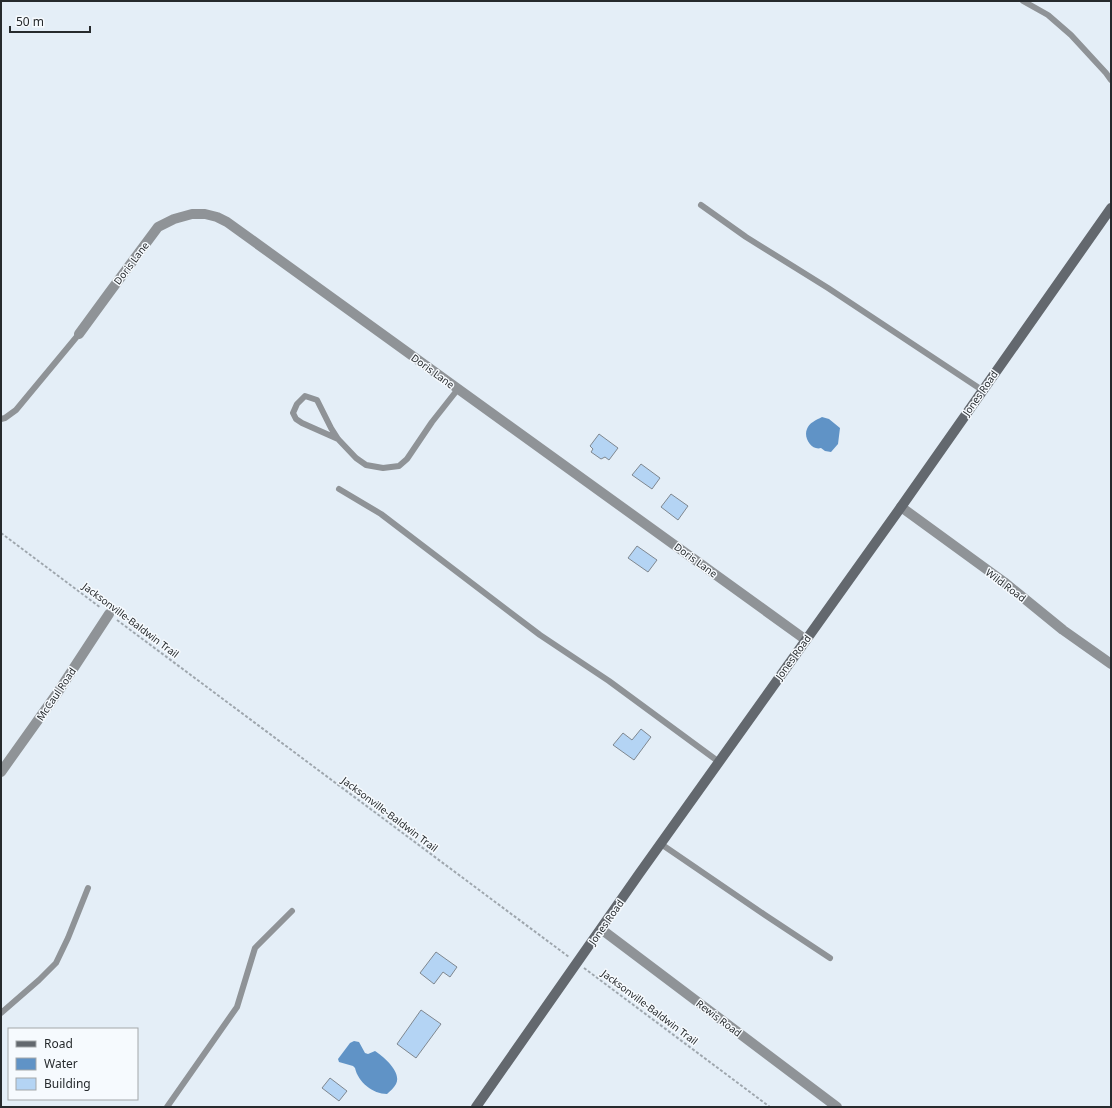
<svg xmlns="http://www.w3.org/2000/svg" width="1112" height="1108" font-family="'Noto Sans',sans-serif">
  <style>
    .water { fill: #6093c6 }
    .building { fill: #b4d4f4; stroke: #7f878f }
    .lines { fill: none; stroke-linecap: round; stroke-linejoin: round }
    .path { stroke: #9ea6ad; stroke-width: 2; stroke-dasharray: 3 2; stroke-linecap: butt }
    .lane { stroke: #8f9397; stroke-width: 6 }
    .street { stroke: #8f9397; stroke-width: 10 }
    .secondary { stroke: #63686e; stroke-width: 10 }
    .labels { text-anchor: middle; stroke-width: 3; stroke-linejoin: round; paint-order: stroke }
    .street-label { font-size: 10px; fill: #262a2d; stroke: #f6fafe }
  </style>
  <rect width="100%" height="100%" fill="#e4eef7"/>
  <path class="water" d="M 822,417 L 829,419 L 840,428 L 838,444 L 831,452 L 825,451 L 821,448 C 812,451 803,438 807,429 C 809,423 816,420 822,417 Z
    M 354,1041 L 359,1042 L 365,1053 L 368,1054 L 375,1051 C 384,1057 402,1072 396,1084 C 394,1088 390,1091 387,1094 C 373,1094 358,1082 355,1068 L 353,1066 L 339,1062 L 338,1059 L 350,1043 Z"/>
  <path class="building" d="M 599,434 L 618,448 L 609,460 L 605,457 L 601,459 L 591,452 L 593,449 L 590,446 Z
    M 641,464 L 660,478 L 652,489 L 632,475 Z
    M 671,494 L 688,506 L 678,520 L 661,507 Z
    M 637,546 L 657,560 L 648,572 L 628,558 Z
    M 641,729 L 651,737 L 634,760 L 613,745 L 623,733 L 632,740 Z
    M 436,952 L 457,967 L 450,977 L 443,972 L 434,984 L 420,973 Z
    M 421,1010 L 441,1024 L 416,1058 L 397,1044 Z
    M 330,1078 L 347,1091 L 339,1101 L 322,1088 Z"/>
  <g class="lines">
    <path class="path" d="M 1,533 L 101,608
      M 117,620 L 569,957
      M 584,968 L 770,1107"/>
    <path class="lane" d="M 1023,1 L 1048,15 L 1071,35 L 1106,73 L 1111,80
      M 701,205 L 746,237 L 828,288 L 982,390
      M 1,419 L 5,418 L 16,410 L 79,334
      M 338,439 L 302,423 L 296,419 L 293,413 L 297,404 L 305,396 L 317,400 L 331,428 L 338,439 L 356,458 L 366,465 L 383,468 L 399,466 L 407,459 L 432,422 L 458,389
      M 339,489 L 381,514 L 540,635 L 609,681 L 719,762
      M 661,844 L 765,915 L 830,958
      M 1,1013 L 39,980 L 56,963 L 68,938 L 88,888
      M 167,1107 L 237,1007 L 255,948 L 292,911"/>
    <path class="street" d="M 79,334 L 109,293 L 158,227 L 174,219 L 192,214 L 205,214 L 217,217 L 227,222 L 806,640
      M 901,507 L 1004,582 L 1063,630 L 1111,664
      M 1,772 L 58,692 L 109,614
      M 601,929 L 837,1107"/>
    <path class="secondary" d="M 476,1107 L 639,874 L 901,507 L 1111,208"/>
  </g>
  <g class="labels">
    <g class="street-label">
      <text transform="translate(131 263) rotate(-53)" y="4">Doris Lane</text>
      <text transform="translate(433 371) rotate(36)" y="4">Doris Lane</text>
      <text transform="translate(980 393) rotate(-55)" y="4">Jones Road</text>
      <text transform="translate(696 560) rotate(36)" y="4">Doris Lane</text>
      <text transform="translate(1006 585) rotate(37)" y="4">Wild Road</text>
      <text transform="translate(131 620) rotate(37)" y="4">Jacksonville-Baldwin Trail</text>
      <text transform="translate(793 657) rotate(-54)" y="4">Jones Road</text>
      <text transform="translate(56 694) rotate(-56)" y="4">McCaul Road</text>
      <text transform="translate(390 814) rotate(37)" y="4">Jacksonville-Baldwin Trail</text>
      <text transform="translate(606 922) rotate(-55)" y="4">Jones Road</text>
      <text transform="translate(650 1007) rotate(37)" y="4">Jacksonville-Baldwin Trail</text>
      <text transform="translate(719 1018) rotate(37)" y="4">Rewis Road</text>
    </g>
  </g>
  <rect width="1112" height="1108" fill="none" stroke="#262a2d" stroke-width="4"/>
  <rect x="8" y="1028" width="130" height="72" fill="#f6fafe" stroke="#a3a7aa"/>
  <rect x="16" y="1041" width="20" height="6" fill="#63686e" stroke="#a3a7aa"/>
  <text x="44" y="1048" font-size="12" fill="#262a2d">Road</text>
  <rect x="16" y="1058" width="20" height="12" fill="#6093c6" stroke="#a3a7aa"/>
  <text x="44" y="1068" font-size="12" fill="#262a2d">Water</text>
  <rect x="16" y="1078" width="20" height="12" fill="#b4d4f4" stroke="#a3a7aa"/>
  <text x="44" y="1088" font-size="12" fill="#262a2d">Building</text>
  <path d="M10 26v6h80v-6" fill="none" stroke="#262a2d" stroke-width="2"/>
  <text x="16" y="26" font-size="12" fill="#262a2d" stroke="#f6fafe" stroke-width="3" paint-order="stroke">50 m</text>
</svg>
